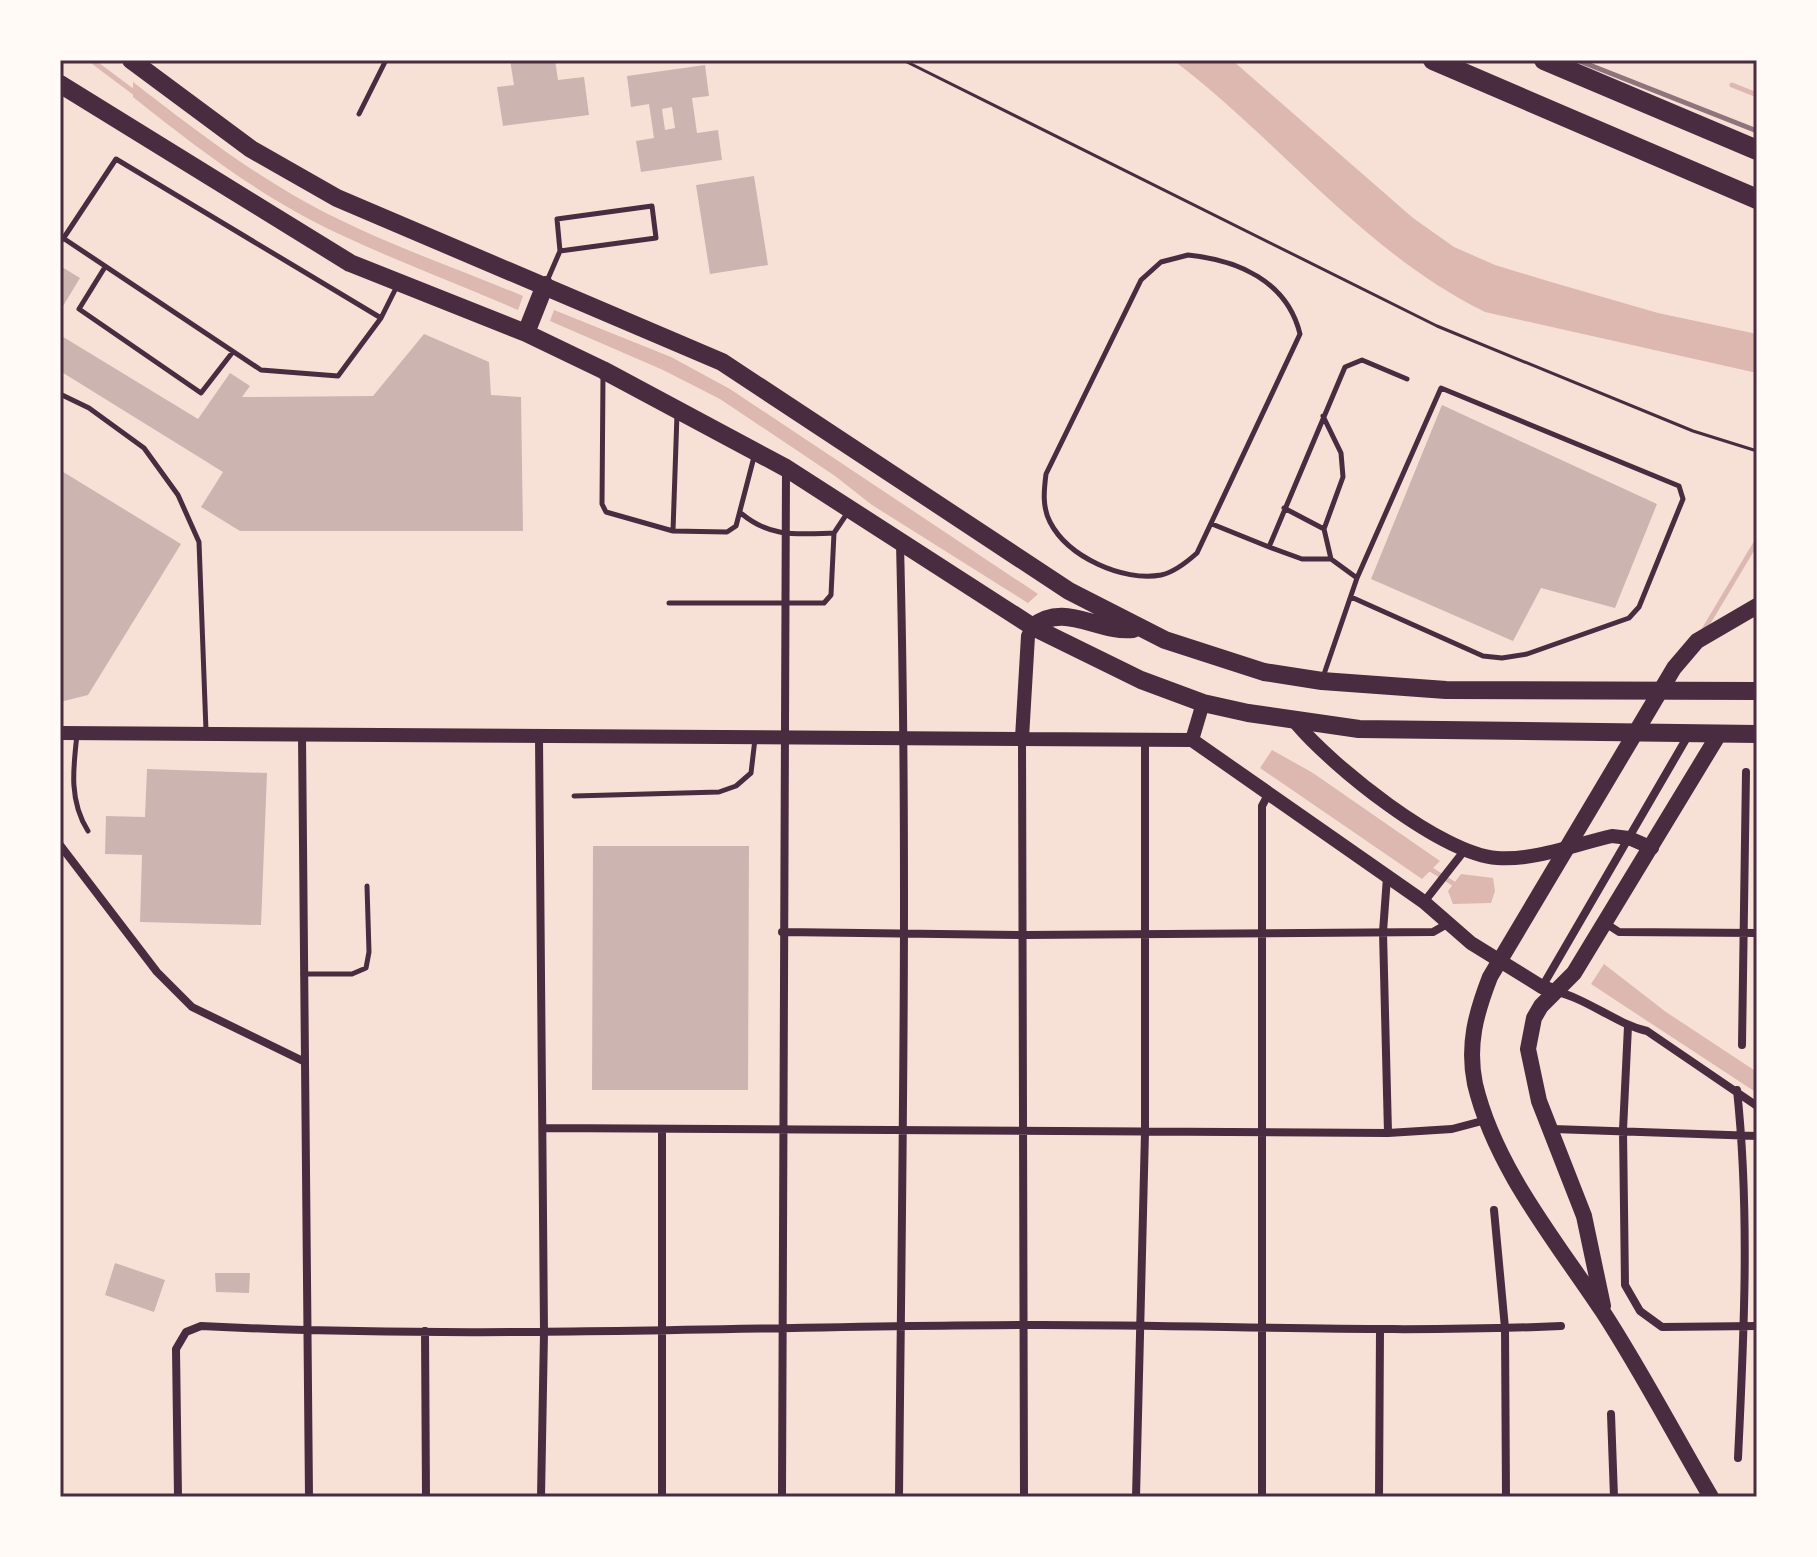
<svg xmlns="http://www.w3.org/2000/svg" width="1817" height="1557" font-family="Manrope,sans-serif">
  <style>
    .water { fill: #dcb8b0 }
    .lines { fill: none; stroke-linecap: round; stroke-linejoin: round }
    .stream { stroke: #dcb8b0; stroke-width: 5 }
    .building { fill: #ccb4b1; fill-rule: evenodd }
    .path { stroke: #4a2c40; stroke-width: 3 }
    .service { stroke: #4a2c40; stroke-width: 5 }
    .minor { stroke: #4a2c40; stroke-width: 8 }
    .tertiary { stroke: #4a2c40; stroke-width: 14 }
    .primary { stroke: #4a2c40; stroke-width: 16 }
    .trunk { stroke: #4a2c40; stroke-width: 18 }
    .motorway { stroke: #4a2c40; stroke-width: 20 }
    .rail { stroke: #8f747c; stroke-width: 5 }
    .neatline { fill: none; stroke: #4a2c40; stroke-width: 3 }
  </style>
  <rect width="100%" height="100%" fill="#f7e1d7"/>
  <path class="water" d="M 1173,60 L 1232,60 L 1413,218 L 1454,247 L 1495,265 L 1551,282 L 1658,313 L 1757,334 L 1757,373 L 1485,312 C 1363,252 1280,141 1173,60 Z
    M 133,82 C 185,122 236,162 293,195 C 365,237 446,264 523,296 L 518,310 C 458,284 396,261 337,233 C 263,199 196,147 133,97 Z
    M 554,310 L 671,357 L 730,389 L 1038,594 L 1028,603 L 872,505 L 835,476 L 720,399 L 663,370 L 550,321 Z
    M 1272,750 L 1313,773 L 1440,861 L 1422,879 L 1260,768 Z
    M 1461,874 L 1493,878 L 1495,891 L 1491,903 L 1453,904 L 1448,891 Z
    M 1604,964 L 1666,1012 L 1757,1072 L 1757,1093 L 1591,984 Z"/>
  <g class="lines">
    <path class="stream" d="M 91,60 L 135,93
      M 1732,85 L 1757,95
      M 1702,633 L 1757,541
      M 1427,867 L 1459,887"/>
  </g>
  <path class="building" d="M 510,60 L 555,60 L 558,80 L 584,77 L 589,115 L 503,126 L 497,87 L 514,85 Z
    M 705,65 L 709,96 L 692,98 L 697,133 L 718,130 L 722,160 L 641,172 L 636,141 L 654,138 L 649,104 L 631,107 L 627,76 ZM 672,107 L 675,128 L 665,130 L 662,109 Z
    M 754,176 L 768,265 L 710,274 L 696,185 Z
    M 62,267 L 80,278 L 60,311 L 60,270 Z
    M 424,334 L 489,362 L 491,395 L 521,397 L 523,531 L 240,531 L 201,507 L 223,472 L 60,371 L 60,335 L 198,419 L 230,373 L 250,386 L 242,397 L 373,396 Z
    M 1442,405 L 1657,504 L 1615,608 L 1541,588 L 1513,641 L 1371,579 Z
    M 60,470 L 181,544 L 88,695 L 60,702 Z
    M 147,769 L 267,773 L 261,925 L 140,922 L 142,855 L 105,854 L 106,816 L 145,817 Z
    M 593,846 L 749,846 L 748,1090 L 592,1090 Z
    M 115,1263 L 165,1280 L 154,1312 L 105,1295 Z
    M 215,1273 L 250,1273 L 249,1293 L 216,1292 Z"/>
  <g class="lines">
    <path class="path" d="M 903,60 L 1437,326 L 1693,431 L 1757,451"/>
    <path class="service" d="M 359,114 L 386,60
      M 60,236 L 261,370 L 338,376 L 381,318 L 396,288
      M 63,239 L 116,159 L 381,318
      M 1188,255 C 1238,260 1287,281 1300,334 L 1197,553 C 1187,562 1175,572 1161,575 C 1123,582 1068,557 1050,522 C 1042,507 1044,490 1046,474 L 1141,280 L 1161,262 Z
      M 105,267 L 79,309 L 201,393 L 232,353
      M 547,281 L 560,251 L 557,219 L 652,206 L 656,238 L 560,251
      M 603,375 L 602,504 L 606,512 L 673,531
      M 60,394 L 89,408 L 144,448 L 178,495 L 199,542 L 206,731
      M 677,414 L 673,531 L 727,532 L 736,526 L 754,457
      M 1323,416 L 1341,453 L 1343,477 L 1324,529 L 1331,559
      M 1284,508 L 1324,529
      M 742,514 C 771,538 798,534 834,533 L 848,512
      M 1212,524 L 1269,547
      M 1357,578 L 1331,559 L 1302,559 L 1269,547 L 1345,367 L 1362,360 L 1407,379
      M 669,603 L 824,603 L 831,595 L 834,533
      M 1323,677 L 1357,578 L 1441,388 L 1679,486 L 1683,499 L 1639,607 L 1629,618 L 1527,654 L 1502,658 L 1483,656 L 1351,597
      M 77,735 C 73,769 69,801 88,831
      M 574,796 L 719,792 L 736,786 L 751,773 L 755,739
      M 303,974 L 352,974 L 366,968 L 369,952 L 367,886"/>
    <path class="minor" d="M 302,735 L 309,1497
      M 539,737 L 544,1333 L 541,1497
      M 1022,738 L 1024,1497
      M 60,845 L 157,972 L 192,1007 L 303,1061
      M 1387,877 L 1383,932 L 1388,1133
      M 1424,902 L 1464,851
      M 1605,923 L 1619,932 L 1757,933
      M 782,932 L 1024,935 L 1433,932 L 1449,923
      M 1542,987 L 1689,734
      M 1554,991 C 1589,999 1614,1023 1647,1031 L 1757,1106
      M 1628,1026 L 1623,1130 L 1625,1285 L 1640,1311 L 1662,1327 L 1757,1326
      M 1742,1045 L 1746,772
      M 1737,1090 C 1750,1212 1744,1336 1738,1458
      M 543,1128 L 1388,1133 L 1452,1129 L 1486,1120
      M 1553,1129 L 1757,1136
      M 662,1131 L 662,1497
      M 1494,1210 L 1505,1328 L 1506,1497
      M 425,1331 L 426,1497
      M 1611,1414 L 1614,1497
      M 178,1497 L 176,1349 L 186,1332 L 201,1326 C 474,1340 748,1326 1021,1325 C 1201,1324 1381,1334 1561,1326
      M 782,1497 L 786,470
      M 899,1497 C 902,1179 908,862 900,544
      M 1136,1497 L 1145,1132 L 1145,740
      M 1262,1497 L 1262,806 L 1269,793
      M 1379,1497 L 1380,1329"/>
    <path class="tertiary" d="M 1296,723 C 1332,766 1441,854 1497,858 C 1533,861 1577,844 1612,836 L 1629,838 L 1652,848
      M 60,733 L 1192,740
      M 1022,738 L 1028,636 L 1033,627
      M 1192,740 L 1424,902 L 1471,943 L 1542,987 L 1554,991
      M 1192,740 L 1203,703"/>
    <path class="primary" d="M 1603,1306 L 1584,1216 L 1539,1101 L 1528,1049 L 1534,1018 L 1541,1006 L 1574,973 L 1719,734
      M 1711,1497 C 1675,1436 1642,1372 1603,1312 C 1556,1241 1495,1168 1475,1084 C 1467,1045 1476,1013 1490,977 L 1674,668 L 1697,641 L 1757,606"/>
    <path class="trunk" d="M 131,60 L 251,149 L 337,198 L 722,362 L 1069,591 L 1165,640 L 1264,672 L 1322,681 L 1446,690 L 1757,691
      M 60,84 L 350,263 L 526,333 L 603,370 L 786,468 L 1033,627 L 1141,680 L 1203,703 L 1248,713 L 1359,729 L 1757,734
      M 526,333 L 545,285
      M 1033,627 C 1064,601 1098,633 1133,629"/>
    <path class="motorway" d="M 1433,60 L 1757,199
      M 1544,60 L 1757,150"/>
    <path class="rail" d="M 1577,60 L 1757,131"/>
  </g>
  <rect width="1817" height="1557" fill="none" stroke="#fffaf5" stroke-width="124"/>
  <rect x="62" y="62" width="1693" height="1433" class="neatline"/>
</svg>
